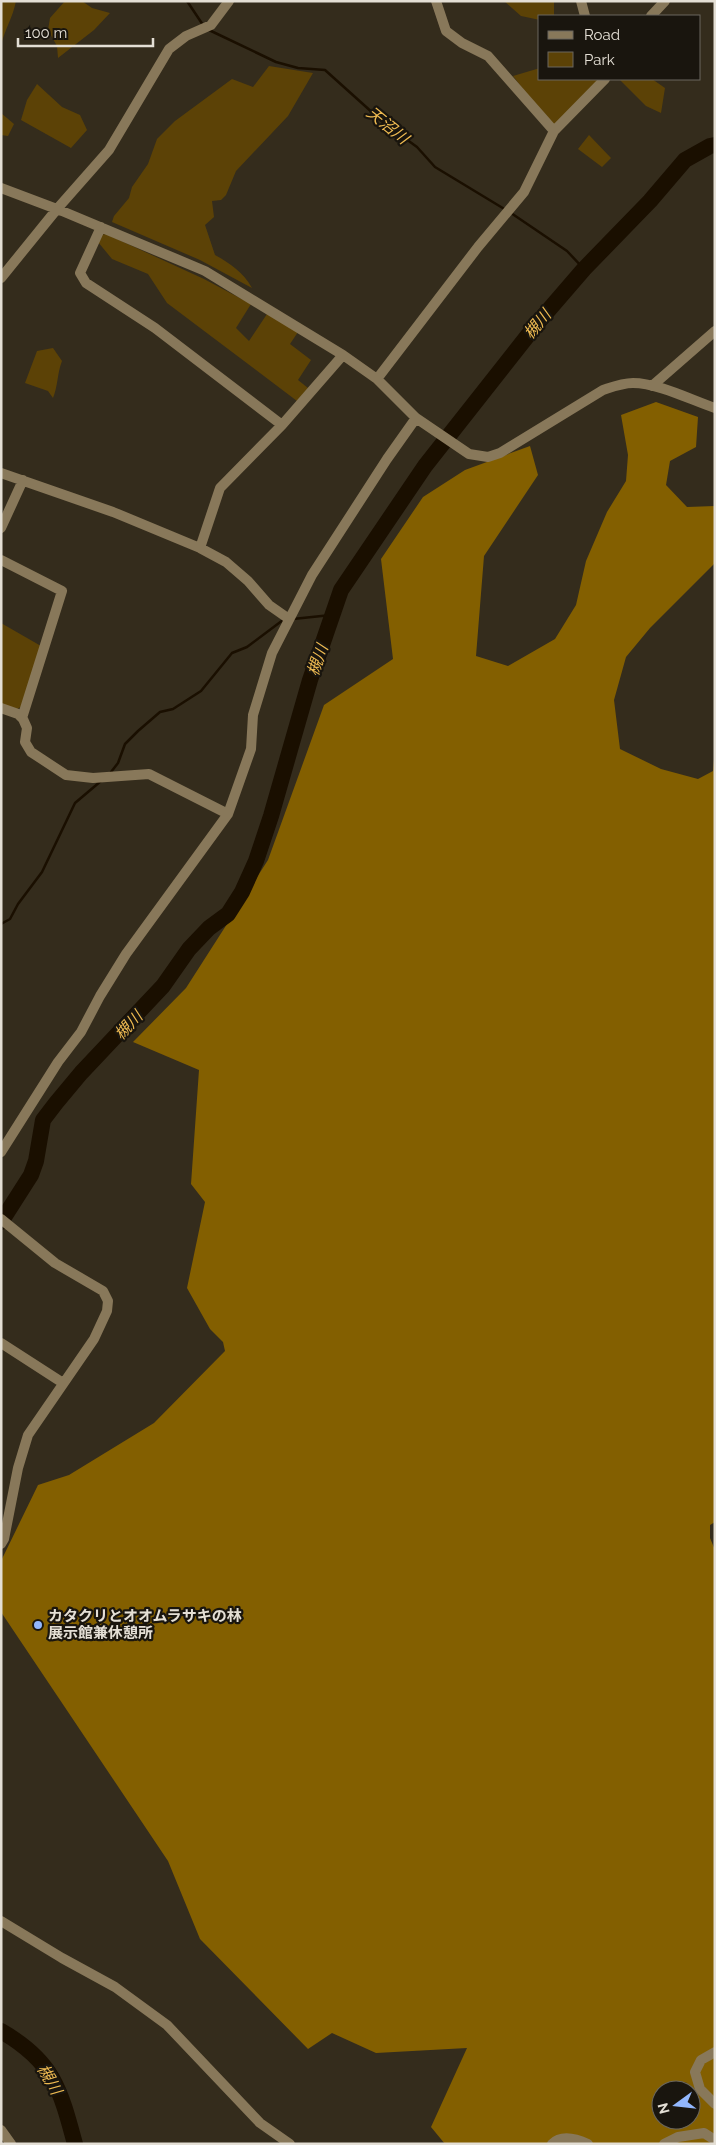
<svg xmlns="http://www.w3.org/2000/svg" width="716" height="2145" font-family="Raleway,'Noto Sans JP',sans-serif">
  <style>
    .green { fill: #5c4206 }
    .forest { fill: #835f00; fill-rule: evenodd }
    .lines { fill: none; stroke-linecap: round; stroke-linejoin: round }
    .stream { stroke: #1a0f00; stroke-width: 2.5 }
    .river { stroke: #1a0f00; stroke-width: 16 }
    .street { stroke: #88785a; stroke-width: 10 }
    .poi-dot { fill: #92b7fd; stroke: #19150e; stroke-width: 2 }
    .labels { text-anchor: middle; stroke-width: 4.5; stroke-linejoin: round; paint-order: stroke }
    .poi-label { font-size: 15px; font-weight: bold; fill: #e4dfd5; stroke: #19150e; text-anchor: start }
    .water-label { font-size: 16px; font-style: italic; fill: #eeba51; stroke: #19150e }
  </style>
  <rect width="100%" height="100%" fill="#342c1c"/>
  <path class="green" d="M 1,1 L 16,1 C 13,17 5,29 1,45 Z
    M 65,1 L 82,1 L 92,8 L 110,13 L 94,30 L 58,58 L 57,46 L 48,30 L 50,18 Z
    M 504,1 L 554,1 L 554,16 L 540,16 L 540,20 L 521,16 Z
    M 269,66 L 313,73 L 288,116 L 236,171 L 226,195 L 221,200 L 212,201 L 214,217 L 205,225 L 215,255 C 231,264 243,272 252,288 L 200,260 L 112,222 L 114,216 L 129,198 L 132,187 L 148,164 L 157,139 L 175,121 L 232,79 L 253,87 Z
    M 540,68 L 540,79 L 600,79 L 555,124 L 551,125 L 513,76 Z
    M 619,79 L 652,79 L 665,88 L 661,113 L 646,106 Z
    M 37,84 L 62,107 L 80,115 L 87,130 L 71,148 L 21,120 L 27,100 Z
    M 1,113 L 14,124 L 8,136 L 1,135 Z
    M 589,135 L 611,158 L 602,167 L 578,149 Z
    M 106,234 L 204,279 L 251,304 L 236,328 L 249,341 L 267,314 L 298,332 L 290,344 L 311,360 L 298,380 L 308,388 L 297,401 L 167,303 L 148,274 L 112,259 L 98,242 L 100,235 Z
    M 53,348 L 62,361 C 57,374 58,386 53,398 L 48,391 L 25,383 L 37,351 Z
    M 1,623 L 41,646 L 22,706 L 16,710 L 1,705 Z"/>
  <path class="forest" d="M 656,402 L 698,417 L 696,447 L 670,461 L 666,485 L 687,507 L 715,506 L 715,563 L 650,628 L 626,657 L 614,700 L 620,749 L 661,769 L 698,779 L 713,771 L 715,749 L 715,1522 L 710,1525 L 710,1538 L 715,1550 L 715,2144 L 445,2144 L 431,2127 L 467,2048 L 376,2053 L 332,2033 L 308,2049 L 200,1939 L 168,1861 L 1,1612 L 1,1561 L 38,1485 L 69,1475 L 154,1423 L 225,1351 L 223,1342 L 210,1329 L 187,1288 L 205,1202 L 191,1184 L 199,1070 L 133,1042 L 186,988 L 268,860 L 324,705 L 393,659 L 381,559 L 423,497 L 465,470 L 530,446 L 538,475 L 484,556 L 476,656 L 508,666 L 555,639 L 576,605 L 586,561 L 607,512 L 626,481 L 628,455 L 621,415 ZM 661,2090 L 691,2090 L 691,2120 L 661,2120 Z"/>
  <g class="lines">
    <path class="stream" d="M 187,1 L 203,25
      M 209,30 L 276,62 L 298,68 L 325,70 L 384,123 L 417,147 L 435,167 L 506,210
      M 511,213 L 567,251 L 584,269
      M 293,619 L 331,615
      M 111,772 L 118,763 L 125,744 L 138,731 L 160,712 L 173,709 L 201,691 L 232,653 L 247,647 L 283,620
      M 1,924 L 10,919 L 18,904 L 42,872 L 75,803 L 101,781"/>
    <path class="river" d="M 1,1222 L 31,1175 L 36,1161 L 43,1120 L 56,1103 L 81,1073 L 163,986 L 189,949 L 209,928 L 228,914 L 242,892 L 256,861 L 271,816 L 310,680 L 341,590 L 425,466 L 540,320 L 584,269 L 650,201 L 685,160 L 710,146 L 715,145
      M 1,2031 C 53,2061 60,2088 75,2144"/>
    <path class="street" d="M 436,1 L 446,31 L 462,43 L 488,56 L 554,131
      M 581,1 L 585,16
      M 651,16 L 665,1
      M 1,188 L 62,211 L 205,271 L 343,355 L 377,379 L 416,418 L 469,454 L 488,457 L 500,453 L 603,390 C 612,387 622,383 633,383 C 658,383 691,400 715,408
      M 101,227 L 80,273 L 86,283 L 155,328 L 282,425
      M 1,278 L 57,209 L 109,150 L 169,49 L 186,36 L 211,25 L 229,1
      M 377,379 L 478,247 L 524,192 L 554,131 L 605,79
      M 652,386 L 715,331
      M 1,473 L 113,512 L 200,548 L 226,562 L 248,581 L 269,605 L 289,619
      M 1,528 L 23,480
      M 200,548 L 220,488 L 282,425 L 343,355
      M 1,560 L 62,591 L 22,718
      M 1,708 L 18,714 L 23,719 L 27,728 L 25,742 L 31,752 L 66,775 L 93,778 L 149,774 L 228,814
      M 1,1152 L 58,1062 L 81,1032 L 100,996 L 126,954 L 228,814 L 251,749 L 253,715 L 272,653 L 312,575 L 387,459 L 416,418
      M 1,1219 L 55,1263 L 103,1291 L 108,1301 L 107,1311 L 94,1339 L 28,1435 L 18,1468 L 4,1539 L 1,1544
      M 1,1343 L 63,1383
      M 1,1921 L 62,1958 L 115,1987 L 167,2025 L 260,2123 L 290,2144
      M 715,2052 L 701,2060 L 695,2072 L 700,2089 L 715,2104
      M 1,2130 L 11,2144
      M 552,2144 C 562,2134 577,2139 588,2144
      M 664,2144 L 678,2137 L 704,2133 L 715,2140"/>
  </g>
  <circle class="poi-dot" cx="38" cy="1625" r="5"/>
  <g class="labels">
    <g class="poi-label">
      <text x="48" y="1621">カタクリとオオムラサキの林<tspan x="48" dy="17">展示館兼休憩所</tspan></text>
    </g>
    <g class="water-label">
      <text transform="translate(388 125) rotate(39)" y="6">天沼川</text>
      <text transform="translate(537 324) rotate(-50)" y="6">槻川</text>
      <text transform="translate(317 660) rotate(-71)" y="6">槻川</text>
      <text transform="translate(128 1025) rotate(-47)" y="6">槻川</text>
      <text transform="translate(50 2079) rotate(60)" y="6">槻川</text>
    </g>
  </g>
  <rect width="716" height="2145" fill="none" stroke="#e4dfd5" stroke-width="5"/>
  <rect x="538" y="15" width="162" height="65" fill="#19150e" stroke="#6a665e"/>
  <rect x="548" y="31" width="25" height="8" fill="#88785a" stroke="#6a665e"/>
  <text x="584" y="40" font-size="15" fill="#e4dfd5">Road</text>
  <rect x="548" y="52" width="25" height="15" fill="#5c4206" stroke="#6a665e"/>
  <text x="584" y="65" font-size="15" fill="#e4dfd5">Park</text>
  <g transform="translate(676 2105) rotate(255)"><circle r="24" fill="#19150e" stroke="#6a665e"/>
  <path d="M0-4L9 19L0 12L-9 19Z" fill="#92b7fd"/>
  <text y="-8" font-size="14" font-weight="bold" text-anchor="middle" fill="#e4dfd5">N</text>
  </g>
  <path d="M18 38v8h135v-8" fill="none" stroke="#e4dfd5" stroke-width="2.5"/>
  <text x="25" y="38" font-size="15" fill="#e4dfd5" stroke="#19150e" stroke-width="4" paint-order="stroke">100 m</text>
</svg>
